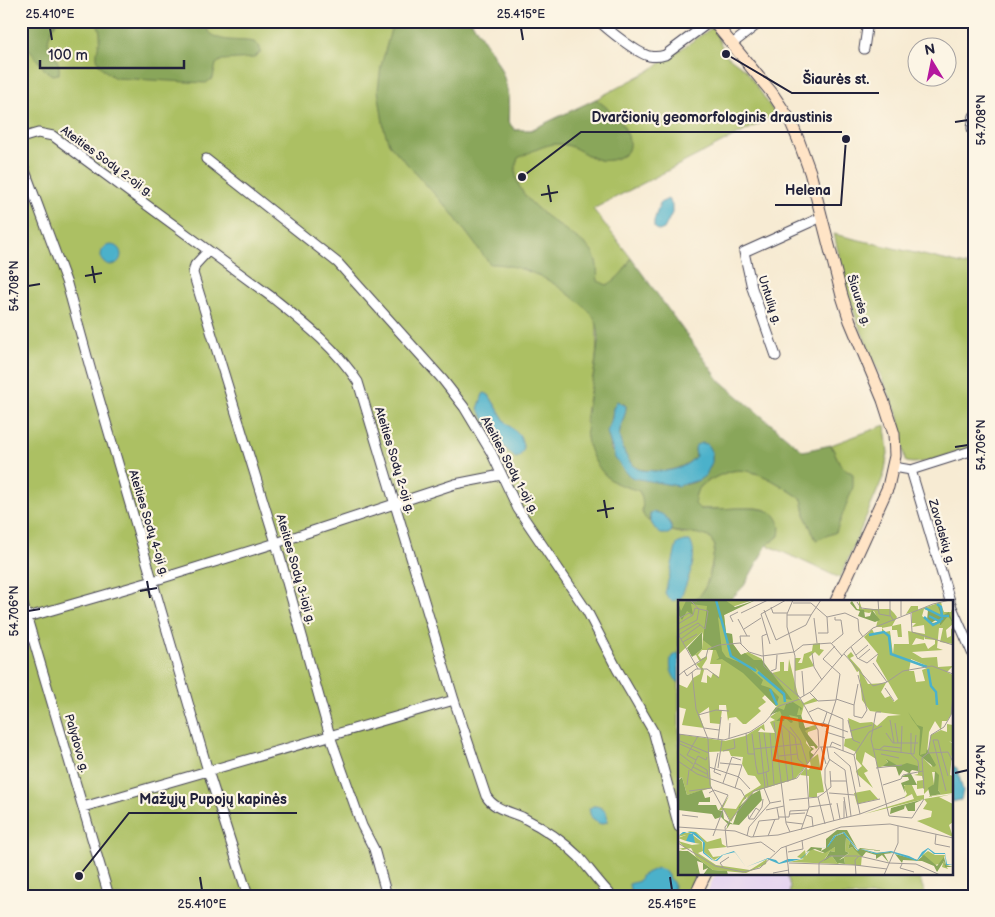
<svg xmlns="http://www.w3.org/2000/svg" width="995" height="917" font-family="'Balsamiq Sans',sans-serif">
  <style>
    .built { fill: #e4d3f1 }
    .green { fill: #acc064; stroke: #677150; fill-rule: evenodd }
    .forest { fill: #89a65a; stroke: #56644a; fill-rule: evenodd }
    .water { fill: #4bb1ca; stroke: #366a82 }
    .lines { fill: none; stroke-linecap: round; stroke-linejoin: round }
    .street-casing { stroke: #424052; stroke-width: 11 }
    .secondary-casing { stroke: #424052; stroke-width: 13 }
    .street { stroke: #fff; stroke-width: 9 }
    .secondary { stroke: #ffe4c6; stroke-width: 11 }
    .ticks { fill: none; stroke: #22223b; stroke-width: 2 }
    .labels { text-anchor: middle; stroke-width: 4.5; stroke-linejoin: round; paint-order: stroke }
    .street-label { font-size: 12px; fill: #22223b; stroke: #fcf5e5 }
    .inset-river { fill: none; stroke: #4bb1ca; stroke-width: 2.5 }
    .inset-road { fill: none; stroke: #a29b96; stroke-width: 1 }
    .view { fill: #e8590c; fill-opacity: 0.15; stroke: #e8590c; stroke-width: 2.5 }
    .inset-edge { fill: none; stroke: #22223b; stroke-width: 2.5 }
    .leader { fill: none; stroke: #22223b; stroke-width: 2 }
    .callout-dot { fill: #22223b; stroke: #fcf5e5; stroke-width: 2 }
    .callout-label { font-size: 14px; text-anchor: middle; font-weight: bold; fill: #22223b; stroke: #fcf5e5; stroke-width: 4.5; stroke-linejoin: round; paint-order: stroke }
    .neatline { fill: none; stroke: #22223b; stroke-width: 2 }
    .ticks-label { font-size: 12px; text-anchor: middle; fill: #22223b }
  </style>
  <rect width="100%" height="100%" fill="#fcf5e5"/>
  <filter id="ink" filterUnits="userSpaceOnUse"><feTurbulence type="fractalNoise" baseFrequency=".02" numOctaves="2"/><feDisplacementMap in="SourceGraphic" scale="10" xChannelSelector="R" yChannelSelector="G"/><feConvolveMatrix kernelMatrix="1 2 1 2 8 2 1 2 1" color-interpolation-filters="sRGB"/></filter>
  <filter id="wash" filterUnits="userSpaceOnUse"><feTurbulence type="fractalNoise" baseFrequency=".0096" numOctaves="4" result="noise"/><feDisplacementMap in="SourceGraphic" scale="20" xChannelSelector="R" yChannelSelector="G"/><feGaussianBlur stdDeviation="1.12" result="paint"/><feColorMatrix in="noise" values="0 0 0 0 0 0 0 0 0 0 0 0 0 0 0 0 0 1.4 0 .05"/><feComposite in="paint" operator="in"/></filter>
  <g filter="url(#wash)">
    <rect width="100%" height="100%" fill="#f7ebd3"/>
    <path class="built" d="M 716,873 L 787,873 L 790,888 L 789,896 L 705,896 Z"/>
    <path class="green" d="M 21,21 L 471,21 C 495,58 512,75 508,122 L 515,130 L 531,130 L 596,99 L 649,71 L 713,27 L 726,55 L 746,70 L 776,115 L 593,209 L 631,258 L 643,290 L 597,324 C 597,340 597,356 594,371 C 591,388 587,404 585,422 L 639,491 L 643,499 L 642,513 L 661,534 L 670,533 L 672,531 C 676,532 680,533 684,534 C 700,534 706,529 715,546 C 712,560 709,594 694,600 C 690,602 684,601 679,601 L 679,873 L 697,873 L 686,896 L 21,896 ZM 489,395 L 505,421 L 520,436 L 478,409 L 483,398 Z
      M 834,234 L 974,267 L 974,446 C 960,450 917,469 905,461 L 899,418 L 859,326 L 849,298 Z
      M 885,425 L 888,453 L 884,475 L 840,578 L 767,545 L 779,536 L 767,510 L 757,508 L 700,509 L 695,504 C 694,492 699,486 710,480 C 715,477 722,474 728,472 C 753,464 782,486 802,499 L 806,518 L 816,539 L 836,532 L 853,474 L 841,466 L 831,445 Z
      M 787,873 L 919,873 L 918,875 L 926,896 L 789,896 L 790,888 Z"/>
    <path class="forest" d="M 21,21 L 57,21 C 35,53 62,49 59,74 L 52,75 L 45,70 L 21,39 Z
      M 95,21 L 203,21 C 212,46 233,38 254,42 L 260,47 L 260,53 L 253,58 L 222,60 L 216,64 L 213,78 L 206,83 L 115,78 C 78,56 112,43 95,21 Z
      M 391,21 L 471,21 C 495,58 512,75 508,122 L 515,130 L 531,130 L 596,99 C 610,110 622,119 628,136 C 630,144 630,152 622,156 C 593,171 583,144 558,144 C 547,143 529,153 518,158 C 505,192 548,217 571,234 C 580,240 591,247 595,258 C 598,264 597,274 598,281 L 607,285 C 619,278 625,270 631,258 L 720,381 L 803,451 L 831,445 L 841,466 L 853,474 L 853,487 L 836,532 L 816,540 L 806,518 L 802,499 C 782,486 753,464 728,472 C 722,474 716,477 710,480 C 699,486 694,492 695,504 L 700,509 C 712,509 724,509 736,508 C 757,508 785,506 779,536 L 767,545 L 744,586 L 729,601 L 693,601 C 711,590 711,565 715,546 L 710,538 C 698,531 685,534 672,531 L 670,523 L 659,513 L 652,513 L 649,517 L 650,522 C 639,515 644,509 642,499 C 642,496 640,493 639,491 C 631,488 621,486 614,482 C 607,478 602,472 598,466 C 575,433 592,395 596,359 C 597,349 600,335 597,325 C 594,311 571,296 560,288 C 543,275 511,263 490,264 L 450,211 L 389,144 L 384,129 L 378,90 L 381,66 L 391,29 ZM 623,403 L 626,406 C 626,418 617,428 620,440 C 623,450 628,464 638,469 C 643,471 648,470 654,471 C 669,472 685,468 696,456 L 695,449 L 708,448 C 713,454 713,459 710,466 C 695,498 659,480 633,478 L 611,450 L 608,432 L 612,418 L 613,408 Z"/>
    <path class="water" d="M 668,199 L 672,205 L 672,213 L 664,229 L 659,231 L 654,227 L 654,221 L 660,203 Z
      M101 255a10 10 0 1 1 20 0a10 10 0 1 1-20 0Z
      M 485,393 L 489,395 L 505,421 L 520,436 L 524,449 L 519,457 L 515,458 L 498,440 L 478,409 L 483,394 Z
      M 617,401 L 626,406 C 626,418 617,428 620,440 C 623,450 628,464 638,469 C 643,471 648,470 654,471 C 669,472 685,469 696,456 L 695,449 L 696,445 L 702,443 L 707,444 L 712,453 L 712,462 L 706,475 L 699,480 L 678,486 L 633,478 L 626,473 L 615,458 L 607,432 L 612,418 L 613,408 Z
      M 654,512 C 666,513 669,521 672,531 L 668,534 L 661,534 C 655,530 649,522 650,514 Z
      M 684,541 L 690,541 C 700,557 686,582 681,598 L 673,601 L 668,598 L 665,593 L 677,544 Z
      M 679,653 L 679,683 C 672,677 668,665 672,656 Z
      M 951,765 L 957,768 L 963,791 L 961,800 L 951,802 Z
      M 593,806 C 601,805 610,813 607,822 L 600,824 L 591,817 L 589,809 Z
      M 657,868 L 664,870 L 674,884 L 673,896 L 631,896 L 629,884 L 639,881 L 642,875 Z"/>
  </g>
  <g filter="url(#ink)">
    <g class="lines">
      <g class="street-casing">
        <path id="street" d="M 599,21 C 608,30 637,53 649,56 C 654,57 659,57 665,55 L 711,21
          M 732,44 L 762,21
          M 864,49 L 868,21
          M 974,116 L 972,128 L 974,135
          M 21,138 L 38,133 L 53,136 L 273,298 C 304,323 336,348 358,382 L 454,700 L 486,796 C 494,809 508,811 522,817 C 542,827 563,841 579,857 C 590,870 600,884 612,896
          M 206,159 L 338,263 L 443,380 L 464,407 L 491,452 L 518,509 L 587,611 L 617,669 L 653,731 L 679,827
          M 21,160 L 67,284 L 91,371 L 208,771 L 248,896
          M 208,251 L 195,265 L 193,273 L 276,543 L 330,736 L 362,826 L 374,849 L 387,896
          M 776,356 L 752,288 L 744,252 L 822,217
          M 894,467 L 911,470 L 974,450
          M 911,470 L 950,601
          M 21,598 L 109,896
          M 951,605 L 974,657
          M 21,619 L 153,581 L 276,543 L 455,484 L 501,475
          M 83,807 L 454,700"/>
      </g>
      <g class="secondary-casing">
        <path id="secondary" d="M 713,21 L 772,93 L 790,120 L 798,139 L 810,172 L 842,296 L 850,321 L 883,400 L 894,434 L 895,456 L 888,487 L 836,601
          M 695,896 L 706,873"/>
      </g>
      <use href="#street" class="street"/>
      <use href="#secondary" class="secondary"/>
    </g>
  </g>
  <path class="ticks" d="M 50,28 L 52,40M 521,28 L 523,40M 955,122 L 968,120M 548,185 L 551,202M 541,195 L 558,192M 92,266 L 95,283M 85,276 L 102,273M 28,286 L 40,284M 955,447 L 968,445M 604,500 L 607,518M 597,511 L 614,508M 147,581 L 150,598M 140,591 L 157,588M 28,611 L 40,609M 955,773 L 968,770M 200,877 L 202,890M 670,877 L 672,890"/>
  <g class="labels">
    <g class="street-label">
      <text transform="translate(107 161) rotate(36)" y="4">Ateities Sodų 2-oji g.</text>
      <text transform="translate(770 300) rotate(72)" y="4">Untulių g.</text>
      <text transform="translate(859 300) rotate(72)" y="4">Šiaurės g.</text>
      <text transform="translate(395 460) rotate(73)" y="4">Ateities Sodų 2-oji g.</text>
      <text transform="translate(510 465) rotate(62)" y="4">Ateities Sodų 1-oji g.</text>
      <text transform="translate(149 523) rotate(73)" y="4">Ateities Sodų 4-oji g.</text>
      <text transform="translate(942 532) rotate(74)" y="4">Zavadskių g.</text>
      <text transform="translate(296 569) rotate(74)" y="4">Ateities Sodų 3-ioji g.</text>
      <text transform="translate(77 743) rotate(74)" y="4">Palydovo g.</text>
    </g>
  </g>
  <g transform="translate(678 600)">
    <rect width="275" height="275" fill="#f7ebd3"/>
    <path d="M 0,0 L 75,0 L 54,7 L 56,10 L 46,15 L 48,33 L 54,34 L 55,44 L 63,55 L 70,52 L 84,59 L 85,66 L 94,73 L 102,71 L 102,62 L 106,62 L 106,71 L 110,71 L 111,59 L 121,99 L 126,103 L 136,98 L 140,101 L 126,105 L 123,117 L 127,128 L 137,125 L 139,129 L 130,132 L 128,143 L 133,149 L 132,160 L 140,154 L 146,192 L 139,193 L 139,197 L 131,197 L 131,176 L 122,175 L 128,167 L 130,170 L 133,167 L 132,161 L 117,179 L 75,192 L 73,198 L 69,198 L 70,196 L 65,201 L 53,222 L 46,210 L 41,210 L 51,196 L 45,208 L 58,209 L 67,195 L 83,185 L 77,176 L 70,175 L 64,164 L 65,157 L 53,156 L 51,151 L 31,152 L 33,188 L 9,195 L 4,177 L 0,179 L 0,134 L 47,141 L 67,136 L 86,124 L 87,131 L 83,128 L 80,132 L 97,133 L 92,122 L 97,120 L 92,117 L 102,110 L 87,95 L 84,98 L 88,102 L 80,108 L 83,111 L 68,124 L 65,124 L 58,117 L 51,118 L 50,121 L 48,105 L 41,105 L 41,110 L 44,110 L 42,124 L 32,123 L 31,107 L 21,114 L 26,128 L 4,125 L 8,109 L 0,107 L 0,84 L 9,88 L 15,78 L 22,74 L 23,69 L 18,64 L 22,62 L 18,55 L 15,56 L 24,49 L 25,35 L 24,32 L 0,55 ZM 24,50 L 35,50 L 32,64 L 43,64 L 41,77 L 35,73 L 33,78 L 29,75 L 29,83 L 23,82 L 26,70 L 24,67 L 29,59 L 29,56 L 23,59 L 20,55 ZM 181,0 L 184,9 L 212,9 L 216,13 L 219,17 L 214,26 L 223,24 L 224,37 L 220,37 L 219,30 L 214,30 L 214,26 L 204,28 L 207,32 L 212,31 L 215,54 L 216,44 L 231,44 L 230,31 L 247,34 L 246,25 L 234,27 L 238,23 L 234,23 L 234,12 L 228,14 L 233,6 L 240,6 L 240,10 L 263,2 L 264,6 L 260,4 L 264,14 L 264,7 L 266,12 L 273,12 L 275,6 L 275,24 L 268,30 L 269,38 L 273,36 L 273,28 L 275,31 L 275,44 L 262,42 L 265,28 L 261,28 L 259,48 L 265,50 L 234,52 L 244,58 L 259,57 L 260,67 L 275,66 L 269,72 L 275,75 L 275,112 L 269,121 L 264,121 L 263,130 L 269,132 L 269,124 L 275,125 L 275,143 L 271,141 L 275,144 L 272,175 L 275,176 L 275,193 L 248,197 L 263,194 L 260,190 L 258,172 L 254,172 L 256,184 L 246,194 L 246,188 L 239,189 L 239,181 L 245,180 L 244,176 L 236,175 L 240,174 L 240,166 L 221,166 L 208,160 L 210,162 L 206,166 L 199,168 L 198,159 L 187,152 L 184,164 L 190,171 L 186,173 L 195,188 L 179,174 L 178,171 L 184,166 L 178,159 L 178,152 L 166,146 L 167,139 L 174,138 L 170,118 L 182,123 L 194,122 L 199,126 L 210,116 L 223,115 L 192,111 L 184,100 L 181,71 L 179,72 L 169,56 L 173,52 L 176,56 L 172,58 L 182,69 L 190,84 L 208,83 L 203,92 L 207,98 L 212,96 L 216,102 L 220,99 L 198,61 L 200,54 L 186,37 L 194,29 L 196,33 L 204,32 L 204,27 L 198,27 L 200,19 L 196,11 L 191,13 L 181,11 ZM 246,9 L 263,15 L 268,16 L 262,26 L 262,23 L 254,25 L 260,22 L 253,23 L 244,16 ZM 246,36 L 247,39 L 257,40 L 257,44 L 250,49 L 247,43 L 234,45 L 238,38 L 246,40 ZM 233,59 L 247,65 L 249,68 L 244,70 L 247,81 L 238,82 L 236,71 L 231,71 ZM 257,121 L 263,130 L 253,135 L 250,154 L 254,167 L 243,156 L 249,153 L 251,132 ZM 142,43 L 142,49 L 146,50 L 141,56 L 137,52 L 131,57 L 136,66 L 117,71 L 117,58 L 123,58 L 120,63 L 124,63 L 126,54 L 134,51 L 135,44 ZM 233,183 L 239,196 L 246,195 L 246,199 L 275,194 L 261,197 L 275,204 L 275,222 L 271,225 L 275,237 L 239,221 L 253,217 L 254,211 L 245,209 L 249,203 L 246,199 L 186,214 L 236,199 L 234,194 L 226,198 L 229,194 L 225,186 ZM 192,190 L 200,199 L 179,204 L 176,193 ZM 9,231 L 18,232 L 29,242 L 43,238 L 44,244 L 49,247 L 30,249 L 35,257 L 43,256 L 36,260 L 26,252 L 26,242 L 20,235 ZM 5,233 L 12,233 L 24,242 L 25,251 L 20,253 L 38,265 L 72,270 L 89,259 L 88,264 L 68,273 L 35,270 L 18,257 L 13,248 L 0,251 L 5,249 L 0,248 L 7,248 L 0,241 L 14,245 L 22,244 L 17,243 L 11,234 L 12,239 L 8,241 L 0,238 L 8,235 L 0,237 ZM 168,238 L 172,242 L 170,249 L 174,247 L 184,254 L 183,266 L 167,264 L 166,258 L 160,264 L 111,262 L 126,259 L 119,257 L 127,250 L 128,256 L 133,249 L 145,253 L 157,247 L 157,252 L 152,251 L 146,260 L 154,256 L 159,263 L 171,253 L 167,251 ZM 250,251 L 257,255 L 267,255 L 265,261 L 270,269 L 264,267 L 265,263 L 257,265 L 243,256 Z" fill="#acc064" fill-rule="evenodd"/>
    <path d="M 47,0 L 57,7 L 78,0 L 46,15 L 48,33 L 54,34 L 55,44 L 63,55 L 67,53 L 76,60 L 84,60 L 114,100 L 108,99 L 77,67 L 79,71 L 68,65 L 85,80 L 83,85 L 92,88 L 101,97 L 98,106 L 65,73 L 44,59 L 38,60 L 41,58 L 38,50 L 32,50 L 29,55 L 34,47 L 25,40 L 29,6 L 13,4 L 15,15 L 9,11 L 4,20 L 0,14 L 0,2 L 3,11 L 8,1 ZM 40,17 L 45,22 L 52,56 L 66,64 L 48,57 L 44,51 ZM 174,1 L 179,9 L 186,10 L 187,17 L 192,16 L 194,10 L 202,20 L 197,22 L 180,16 L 182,11 L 178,10 L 172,3 ZM 259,4 L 264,6 L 264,16 L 271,12 L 275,23 L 270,16 L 262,26 L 262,23 L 256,25 L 253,24 L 260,22 L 258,20 L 253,23 L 249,20 L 250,10 L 263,15 ZM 24,32 L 24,49 L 14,57 L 9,48 ZM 115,102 L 124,108 L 123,111 L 121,107 L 119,115 L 123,115 L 127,128 L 132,128 L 127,131 L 140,147 L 138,149 L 136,146 L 132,146 L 136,149 L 132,152 L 136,155 L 132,160 L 131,152 L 133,149 L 121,127 L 120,117 L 111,115 L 115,122 L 113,123 L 107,118 L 106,121 L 98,121 L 104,116 L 102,111 L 92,115 L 98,107 L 106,110 L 108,104 ZM 230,112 L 239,125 L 245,127 L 242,155 L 248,153 L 249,149 L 258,165 L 256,167 L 241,155 L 242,130 L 234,119 ZM 208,159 L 221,166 L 229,163 L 240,166 L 240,171 L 234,170 L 232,172 L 239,185 L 226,185 L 227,193 L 223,183 L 231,180 L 230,177 L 223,177 L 231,173 L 225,170 L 221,176 L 218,167 L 205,166 L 210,162 ZM 257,171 L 261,175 L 260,190 L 263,194 L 252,196 L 250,188 L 256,184 ZM 4,177 L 9,195 L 24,190 L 27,198 L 32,197 L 32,202 L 21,202 L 20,205 L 38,205 L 40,210 L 45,211 L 46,219 L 55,224 L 61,207 L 73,195 L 82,190 L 84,200 L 61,225 L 52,224 L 48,230 L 50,224 L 43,217 L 37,219 L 34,214 L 0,210 L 0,178 L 1,180 ZM 246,199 L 237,203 L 237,211 L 230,211 L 227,205 L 226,209 L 212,214 L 213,208 ZM 159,230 L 169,230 L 179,248 L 166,232 L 156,236 L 149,247 L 158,236 L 166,233 L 179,251 L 182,248 L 207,251 L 183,249 L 195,253 L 212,252 L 215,253 L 206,254 L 211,263 L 204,255 L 198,259 L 198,255 L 188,252 L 184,257 L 174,247 L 170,249 L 172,242 L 168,238 L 167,251 L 171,253 L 161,260 L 166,258 L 167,264 L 159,263 L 154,256 L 146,261 L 152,251 L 157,252 L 157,247 L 147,253 L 137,249 L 128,252 L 133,247 L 144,248 L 143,251 L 148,248 L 148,239 ZM 0,251 L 10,251 L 35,270 L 49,271 L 50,275 L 25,275 L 30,268 L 25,270 L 25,263 L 19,261 L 22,275 L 0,275 ZM 217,254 L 240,260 L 246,255 L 259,266 L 266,257 L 268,265 L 275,267 L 267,267 L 266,261 L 259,272 L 256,266 L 244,261 L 225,260 L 224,263 Z" fill="#89a65a" fill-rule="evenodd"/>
    <path d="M 5,232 L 16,232 L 20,235 L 27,243 L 26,252 L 35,260 L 38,260 L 44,255 L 56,251 L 68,267 L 90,258 L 98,260 L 101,263 L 110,259 L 122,259 L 133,249 L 149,247 L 156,236 L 166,232 L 180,250 L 184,249 L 199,253 L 213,251 L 231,256 L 239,260 L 244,252 L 250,248 L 257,253 L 267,253 L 269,264 L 275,265 L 268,265 L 267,254 L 256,254 L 250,249 L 239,261 L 212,252 L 198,254 L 183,249 L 180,251 L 165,233 L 158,236 L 150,247 L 133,249 L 123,259 L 101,264 L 89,259 L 68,267 L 57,252 L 45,255 L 39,261 L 34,260 L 25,253 L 25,242 L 15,234 L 17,243 L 8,241 L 11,234 L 15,234 L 9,232 L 0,236 Z" fill="#4bb1ca"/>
    <path class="inset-river" d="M 38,0 L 50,44M 259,4 L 263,7 L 264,16 L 271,16M 247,8 L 263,16M 251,16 L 261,21 L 265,18M 246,17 L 255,25 L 263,21M 191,35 L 206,32 L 211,36 L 213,54 L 249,67M 50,45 L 53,56 L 78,71M 250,69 L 253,86 L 258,92 L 259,105M 80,72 L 106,94 L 107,102M 92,89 L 99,105"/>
    <path class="inset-road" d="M 115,0 L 109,14 L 109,27 L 117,56 L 117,91 L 122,98M 200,0 L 201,14 L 212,16M 212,0 L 212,15 L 216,21M 223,0 L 223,16M 0,1 L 19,1M 179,2 L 183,8 L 200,10M 115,3 L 133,3 L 149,17M 93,7 L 95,13 L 109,13M 86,10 L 98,40 L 128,25 L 133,15M 63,13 L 90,0M 233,13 L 234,32 L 275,45M 109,15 L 133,15 L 143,0M 149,17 L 167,13 L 180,19 L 181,31 L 185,37M 136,18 L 139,43M 0,19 L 11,13 L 14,16M 60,19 L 69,36M 55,22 L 52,16 L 60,12M 0,24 L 15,15 L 17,8 L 30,11 L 27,29 L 20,23 L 0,35M 66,29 L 83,18M 0,30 L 19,20 L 21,9 L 12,0M 140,33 L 150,33 L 149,17M 0,34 L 20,69M 89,34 L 84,36 L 86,66 L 121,97M 3,39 L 22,25M 5,42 L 19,34M 154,43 L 165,34 L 163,20 L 157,20 L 157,17M 63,44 L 62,36 L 72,36M 92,44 L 83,14 L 108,0M 173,47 L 180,59 L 192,49M 134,53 L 136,67 L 144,80M 166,54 L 195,86 L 209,82 L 225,71 L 254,66 L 275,74M 178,55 L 190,45M 181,59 L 189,63 L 200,54M 195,63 L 209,82M 6,71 L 28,57 L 30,49 L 41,45 L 62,43 L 71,52 L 84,56 L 116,52 L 125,45 L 153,43 L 164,56M 93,71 L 98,69 L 99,55M 124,71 L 126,96M 14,72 L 18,109 L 30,139 L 32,185 L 52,221M 180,75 L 189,110M 0,76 L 6,71 L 9,76 L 18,69 L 29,69 L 41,78M 207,88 L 216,101M 132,93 L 140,101 L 158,100 L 162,74 L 145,59 L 157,46M 122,98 L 134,91 L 169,50 L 195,28 L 255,4 L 272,0M 158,99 L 176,105 L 176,116 L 184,118 L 189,110M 158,100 L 148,132 L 167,138M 176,105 L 180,84M 131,112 L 140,108 L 165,119 L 165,151M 203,112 L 198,112 L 193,139 L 211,216 L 234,218M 20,115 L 38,110 L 51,111M 170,120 L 175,140 L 182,143M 212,120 L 216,143M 96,122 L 108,223 L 112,232M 217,123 L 220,143M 103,124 L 110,182M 103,124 L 117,137 L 120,159 L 128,167M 138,125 L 145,123 L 170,132M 112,127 L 122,140 L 129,163M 144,127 L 149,112M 26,128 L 41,130M 111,131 L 115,179M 172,131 L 194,125M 81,132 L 87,187M 68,133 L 70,154 L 76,154M 92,133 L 96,184M 208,133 L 215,143 L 240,143M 233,133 L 233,154 L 240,161 L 241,171M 0,134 L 46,140 L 72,132 L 87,122 L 101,106 L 122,99M 74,134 L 78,166 L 80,174 L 85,173M 51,138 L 52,123M 40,140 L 43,117M 2,141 L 31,153M 2,144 L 22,153M 142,147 L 155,147 L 176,155 L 182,187M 143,147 L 148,164M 149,147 L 151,159 L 167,170 L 173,216M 152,147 L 154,142 L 163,146M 76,149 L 123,144M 196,149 L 236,154 L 238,135M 201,150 L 206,146 L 223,148M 45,151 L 57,148 L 56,139M 156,152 L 172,166M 263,152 L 260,140 L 255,140 L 268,191M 263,152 L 270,176M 40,153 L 36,172 L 43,175M 223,153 L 224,126M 250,153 L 270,152 L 275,162M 2,154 L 15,164M 203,154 L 221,158M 0,155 L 2,134M 176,155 L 191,132 L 204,126M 101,156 L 119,154M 152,159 L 147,169 L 147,183 L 156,221M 18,160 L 9,155 L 20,136M 0,161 L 19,174 L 63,190 L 68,199M 17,163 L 29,170 L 30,177M 42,163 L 64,165 L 57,188M 172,166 L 182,214M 15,167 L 29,174M 31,167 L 61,177 L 72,189M 40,168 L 44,140M 198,168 L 224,165M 13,171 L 20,156 L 28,160 L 29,157M 88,172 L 90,187M 85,173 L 91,171 L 86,133M 152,181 L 168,181M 45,183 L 54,157 L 63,160M 9,185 L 11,170M 205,185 L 223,179 L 225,175 L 245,171M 86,188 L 92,203M 246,189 L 244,158 L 250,153 L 253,135 L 266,127 L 273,115 L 275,96M 11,191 L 34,188M 31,193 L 36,190 L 50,195 L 44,207M 151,193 L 177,195M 140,197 L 147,224M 166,197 L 169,218M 111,200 L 140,197 L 146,193 L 153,187 L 152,171M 159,203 L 162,219M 179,204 L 202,199M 131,207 L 154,204M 88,210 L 106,206M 112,214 L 127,213M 4,215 L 20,217M 70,215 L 71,219 L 76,219 L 84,207 L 85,199M 128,215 L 134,217 L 135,227M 101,217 L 111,217 L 112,211 L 130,210M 166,218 L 166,201M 234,218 L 246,199M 71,219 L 78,208 L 82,211M 108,222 L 125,224M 0,227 L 57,231 L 73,237 L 100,235 L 182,214 L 227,197M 123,230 L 131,207 L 128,167M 258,234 L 257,244 L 272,247M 35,236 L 45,210M 69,236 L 71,227 L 92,203 L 103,201M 90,236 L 97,219M 75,237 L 81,221 L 101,219 L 99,208M 0,243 L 37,266 L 65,272 L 82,268 L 103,248 L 163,227 L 212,224 L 275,238M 108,246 L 111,275M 97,252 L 83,242 L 49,247 L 47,227 L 76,191 L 119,178 L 141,148 L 140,130 L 122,98M 110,252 L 125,249 L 124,240M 111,263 L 177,265 L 209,269M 224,264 L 222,268 L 236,272M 45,267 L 42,263 L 51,257M 95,273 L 111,270M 141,275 L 141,263 L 152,256 L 180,256M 178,275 L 177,260 L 181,256 L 211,263 L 238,264 L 262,275M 206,275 L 220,243 L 220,226"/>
    <path class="view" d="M 104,117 L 150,126 L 143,169 L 96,160 Z"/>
    <rect width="275" height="275" class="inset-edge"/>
  </g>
  <path class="leader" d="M726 54L792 93H879M522 177L581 132H842M846 139L841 205H775M79 876L129 813H297"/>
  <g class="callout-dot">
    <circle cx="726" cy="54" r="5"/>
    <circle cx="522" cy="177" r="5"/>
    <circle cx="846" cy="139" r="5"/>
    <circle cx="79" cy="876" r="5"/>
  </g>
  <g class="callout-label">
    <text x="836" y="84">Šiaurės st.</text>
    <text x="712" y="122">Dvarčionių geomorfologinis draustinis</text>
    <text x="808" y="195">Helena</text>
    <text x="213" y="804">Mažųjų Pupojų kapinės</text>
  </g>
  <rect width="995" height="917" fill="none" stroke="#fcf5e5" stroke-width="55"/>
  <g transform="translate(932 62) rotate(350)"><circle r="24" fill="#fcf5e5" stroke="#a5a1a1"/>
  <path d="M0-4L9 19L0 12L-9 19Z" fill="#b5179e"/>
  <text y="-8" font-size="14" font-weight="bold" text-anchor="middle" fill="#22223b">N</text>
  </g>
  <path d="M40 60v8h144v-8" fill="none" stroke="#22223b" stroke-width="2.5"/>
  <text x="48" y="60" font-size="15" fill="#22223b" stroke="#fcf5e5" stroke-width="4" paint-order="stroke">100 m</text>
  <rect x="28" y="28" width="940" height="862" class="neatline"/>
  <g class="ticks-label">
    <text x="50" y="18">25.410°E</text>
    <text x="521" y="18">25.415°E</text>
    <text transform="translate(981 120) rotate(-90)" y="4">54.708°N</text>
    <text transform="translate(14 286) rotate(-90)" y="4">54.708°N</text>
    <text transform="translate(981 445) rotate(-90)" y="4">54.706°N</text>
    <text transform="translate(14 611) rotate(-90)" y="4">54.706°N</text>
    <text transform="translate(981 770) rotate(-90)" y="4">54.704°N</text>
    <text x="202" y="908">25.410°E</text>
    <text x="672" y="908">25.415°E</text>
  </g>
</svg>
